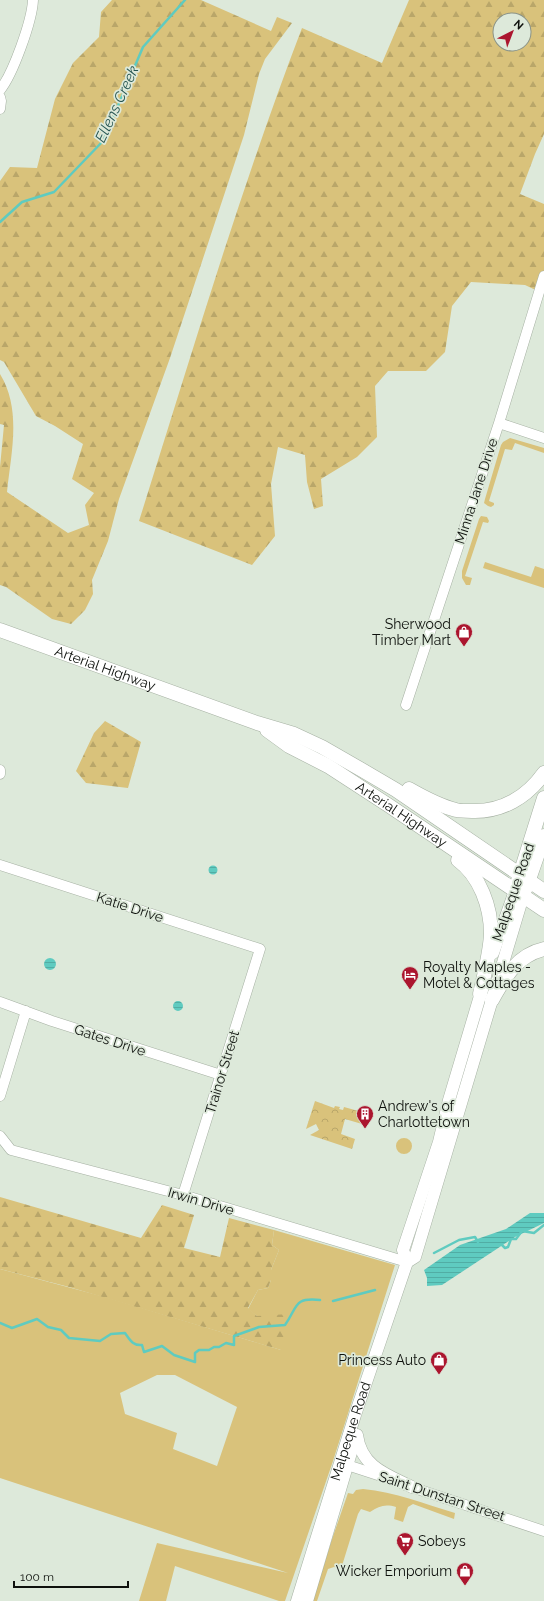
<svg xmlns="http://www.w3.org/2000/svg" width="544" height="1601" font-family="Raleway,sans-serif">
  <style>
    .grass { fill: #d9c27b; fill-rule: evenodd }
    .forest { fill: url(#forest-firs); fill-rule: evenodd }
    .park { fill: url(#park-crowns) }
    .water { fill: url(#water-rules) }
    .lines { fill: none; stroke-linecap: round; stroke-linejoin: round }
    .stream { stroke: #5fcbc0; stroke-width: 2.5 }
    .minor-casing { stroke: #a6b1a3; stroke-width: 11 }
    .major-casing { stroke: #a6b1a3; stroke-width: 13 }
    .highway-casing { stroke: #a6b1a3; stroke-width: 15 }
    .minor { stroke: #fff; stroke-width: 10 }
    .major { stroke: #fff; stroke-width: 12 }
    .highway { stroke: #fff; stroke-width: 14 }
    .labels { text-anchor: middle; stroke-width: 3.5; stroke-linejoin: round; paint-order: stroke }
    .street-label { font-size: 14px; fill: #0e110d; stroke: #dde9da }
    .poi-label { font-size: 14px; fill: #0e110d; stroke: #dde9da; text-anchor: end }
    .water-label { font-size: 15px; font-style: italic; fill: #275652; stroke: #dde9da }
  </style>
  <defs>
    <pattern id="forest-firs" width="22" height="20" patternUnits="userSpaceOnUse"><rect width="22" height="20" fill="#d9c27b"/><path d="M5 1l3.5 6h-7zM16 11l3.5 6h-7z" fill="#b9a669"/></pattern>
    <pattern id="park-crowns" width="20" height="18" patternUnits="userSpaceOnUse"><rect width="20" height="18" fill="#d9c27b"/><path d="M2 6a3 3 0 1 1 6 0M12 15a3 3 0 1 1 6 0" fill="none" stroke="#b9a669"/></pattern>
    <pattern id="water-rules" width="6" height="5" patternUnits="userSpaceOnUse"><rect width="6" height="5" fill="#5fcbc0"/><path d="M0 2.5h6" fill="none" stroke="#51ada4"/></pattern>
  </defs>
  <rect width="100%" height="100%" fill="#dde9da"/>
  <path class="grass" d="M 510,438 L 544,448 L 544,453 L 515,443 L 512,450 L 505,449 L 489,501 L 494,503 L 494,505 L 491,507 L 488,506 L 484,503 L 485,499 L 501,445 L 503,442 Z
    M 481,516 L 487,517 L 489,521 L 488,523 L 483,522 L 465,576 L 472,578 L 470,585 L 466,585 L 462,578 L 462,571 L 479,519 Z
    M 485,562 L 531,577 L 535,566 L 544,569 L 544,588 L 483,568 Z
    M396 1146a8 8 0 1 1 16 0a8 8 0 1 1-16 0Z
    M 274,1230 L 395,1265 L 333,1461 L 285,1601 L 279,1601 L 175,1566 L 166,1601 L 139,1601 L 157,1543 L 288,1573 L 0,1478 L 0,1269 L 105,1297 L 281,1350 L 257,1316 L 248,1309 L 258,1290 L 268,1288 L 271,1280 L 271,1270 L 279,1250 L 272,1245 ZM 157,1375 L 175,1375 L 237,1407 L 217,1466 L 173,1449 L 177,1433 L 125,1414 L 120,1393 Z
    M 363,1489 C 395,1492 425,1504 455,1513 L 454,1519 L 413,1504 L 408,1507 L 403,1522 L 394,1519 L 396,1507 C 385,1504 379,1506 370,1512 L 361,1509 L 358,1514 L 341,1569 L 334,1567 L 328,1569 L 317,1601 L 313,1601 L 331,1542 L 348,1493 L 353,1494 L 356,1490 Z"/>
  <path class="forest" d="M 112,0 L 201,0 L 271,31 L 277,17 L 292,23 L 265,59 L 259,74 L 244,135 L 170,358 L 119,499 L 108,541 L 92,580 L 93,594 L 85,610 L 71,624 L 52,619 L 6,587 L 0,585 L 0,467 L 4,425 L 0,424 L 0,374 C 22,410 11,453 7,492 L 68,533 L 89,525 L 85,505 L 94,493 L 72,479 L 83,444 L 55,426 L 36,416 L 4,362 L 0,360 L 0,181 L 10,167 L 37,168 L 55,99 L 73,63 L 99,37 L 101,12 Z
    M 409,0 L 544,0 L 544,134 L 535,154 L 520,194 L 544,204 L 544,294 L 525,285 L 471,282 L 452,306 L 445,352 L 426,371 L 388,371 L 375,386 L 377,437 L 357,457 L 321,479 L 323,506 L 314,509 L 307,482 L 305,455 L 278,447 L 271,484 L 275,536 L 252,565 L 139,521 C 191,356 240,190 302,28 L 382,63 ZM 500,20 L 524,20 L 524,44 L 500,44 Z
    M 105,721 L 141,742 L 128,788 L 86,783 L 76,771 L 94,733 Z
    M 0,1197 L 141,1238 L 162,1205 L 194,1215 L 184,1248 L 220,1257 L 229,1218 L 274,1230 L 272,1245 L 279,1250 L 271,1270 L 271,1280 L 268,1288 L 258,1290 L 248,1308 L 257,1316 L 289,1314 L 281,1350 L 69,1287 L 0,1269 Z"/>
  <path class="park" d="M 315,1101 L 334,1108 L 335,1106 L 340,1107 L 339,1109 L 343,1110 L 344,1107 L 369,1114 L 367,1120 L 364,1119 L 362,1124 L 345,1119 L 341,1134 L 355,1139 L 352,1149 L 310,1135 L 319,1130 L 316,1124 L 306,1129 Z"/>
  <path class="water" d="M208.5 870a4.5 4.5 0 1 1 9 0a4.5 4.5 0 1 1-9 0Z
    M44 964a6 6 0 1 1 12 0a6 6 0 1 1-12 0Z
    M173 1006a5 5 0 1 1 10 0a5 5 0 1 1-10 0Z
    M 530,1213 L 544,1213 L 544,1223 L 515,1237 L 442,1285 L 427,1286 L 427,1278 L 424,1270 L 460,1245 L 506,1229 Z"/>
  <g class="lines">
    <path class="stream" d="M 0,222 L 22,202 L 54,192 L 103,141 L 143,47 L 185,0
      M 501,1244 L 505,1248 L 508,1247 L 511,1239 L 516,1239 L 522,1231 L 534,1233 L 544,1225
      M 434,1253 L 459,1240 L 475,1237 L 478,1242
      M 333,1301 L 375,1290
      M 0,1323 L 12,1328 L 37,1319 L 48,1327 L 61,1330 L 69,1338 L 100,1341 L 111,1334 L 125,1333 C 130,1340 133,1346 142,1345 L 144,1352 L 162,1346 L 174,1355 L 195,1362 L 195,1353 L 199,1350 L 209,1350 L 214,1347 L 219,1347 L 226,1343 L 234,1345 L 234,1336 L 259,1327 L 285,1325 C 298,1307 293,1297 320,1300"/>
    <g class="minor-casing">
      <path id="minor" d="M 0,90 C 13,74 32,21 33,0
        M 0,97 L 1,101 L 0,109
        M 499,423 L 544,438
        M 406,705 L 499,423 L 544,276
        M 0,770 L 0,774
        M 0,865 L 260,949 L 183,1195
        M 0,1002 L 52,1021 L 221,1075
        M 0,1096 L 26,1011
        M 0,1136 L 11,1150 L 183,1195 L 407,1262
        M 341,1463 L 387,1478
        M 405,1485 L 544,1531"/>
    </g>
    <g class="major-casing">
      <g id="major">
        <path d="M 493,953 L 515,891"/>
        <path d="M 407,1262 L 415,1257 L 523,896"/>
        <path d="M 357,1435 C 361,1467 387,1475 412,1487"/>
        <path id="s1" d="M 297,1601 L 355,1415 L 407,1262 L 403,1250 L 439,1142 L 449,1100 L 483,986"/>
        <path d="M 307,1601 L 355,1439"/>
      </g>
    </g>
    <g class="highway-casing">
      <g id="highway">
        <path id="s2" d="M 0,630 L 257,723 L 294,734 L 322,747 L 362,770 L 396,790 L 544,891"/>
        <path id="s3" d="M 267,730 L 289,746 L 328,766 L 388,805 L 544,910"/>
        <path d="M 409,789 C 423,797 440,806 456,810 C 461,811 467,811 472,811 C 502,812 527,797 544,773"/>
        <path d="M 458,860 C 480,876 491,907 491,934 C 490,954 484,975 480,994"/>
        <path d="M 517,884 L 544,798"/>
        <path d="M 526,888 L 544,836"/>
        <path d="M 492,1000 C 505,977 517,955 544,949"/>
      </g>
    </g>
    <use href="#minor" class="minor"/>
    <use href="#major" class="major"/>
    <use href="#highway" class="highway"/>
  </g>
  <defs>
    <g id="shop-pin" transform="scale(0.9)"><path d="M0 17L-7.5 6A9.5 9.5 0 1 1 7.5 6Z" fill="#ab152e" stroke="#dde9da"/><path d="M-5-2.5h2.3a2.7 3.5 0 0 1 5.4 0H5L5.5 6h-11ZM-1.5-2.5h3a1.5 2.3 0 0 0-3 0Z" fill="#fff"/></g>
    <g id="hotel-pin" transform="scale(0.9)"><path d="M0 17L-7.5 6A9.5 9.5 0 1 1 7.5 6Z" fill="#ab152e" stroke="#dde9da"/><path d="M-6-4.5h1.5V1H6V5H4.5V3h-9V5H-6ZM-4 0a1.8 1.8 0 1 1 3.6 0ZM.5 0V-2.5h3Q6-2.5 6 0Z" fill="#fff"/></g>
    <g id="building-pin" transform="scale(0.9)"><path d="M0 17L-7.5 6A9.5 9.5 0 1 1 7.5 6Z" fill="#ab152e" stroke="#dde9da"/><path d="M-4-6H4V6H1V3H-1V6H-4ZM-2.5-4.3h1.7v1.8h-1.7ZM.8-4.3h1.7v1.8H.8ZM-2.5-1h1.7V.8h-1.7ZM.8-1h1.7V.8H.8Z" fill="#fff"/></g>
    <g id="supermarket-pin" transform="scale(0.9)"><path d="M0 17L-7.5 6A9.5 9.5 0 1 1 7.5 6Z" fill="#ab152e" stroke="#dde9da"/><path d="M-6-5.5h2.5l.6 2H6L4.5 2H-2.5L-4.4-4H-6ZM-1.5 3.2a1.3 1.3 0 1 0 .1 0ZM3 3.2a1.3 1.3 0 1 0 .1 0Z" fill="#fff"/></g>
  </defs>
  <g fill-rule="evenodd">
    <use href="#shop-pin" x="464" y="632"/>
    <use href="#hotel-pin" x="410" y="975"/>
    <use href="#building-pin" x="365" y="1114"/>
    <use href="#shop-pin" x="439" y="1360"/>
    <use href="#supermarket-pin" x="405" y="1541"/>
    <use href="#shop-pin" x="465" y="1571"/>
  </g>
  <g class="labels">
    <g class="street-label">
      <text transform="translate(476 491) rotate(-72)" y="5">Minna Jane Drive</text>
      <text dy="5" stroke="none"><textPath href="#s2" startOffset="112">Arterial Highway</textPath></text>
      <text dy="5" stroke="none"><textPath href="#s3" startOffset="159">Arterial Highway</textPath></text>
      <text transform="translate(513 892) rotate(-71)" y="5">Malpeque Road</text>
      <text transform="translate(130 907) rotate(18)" y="5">Katie Drive</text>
      <text transform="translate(110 1040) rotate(18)" y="5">Gates Drive</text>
      <text transform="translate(222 1072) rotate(-73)" y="5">Trainor Street</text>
      <text transform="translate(201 1201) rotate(16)" y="5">Irwin Drive</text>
      <text dy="5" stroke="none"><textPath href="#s1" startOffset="178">Malpeque Road</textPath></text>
      <text transform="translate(442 1496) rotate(18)" y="5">Saint Dunstan Street</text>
    </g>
    <g class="poi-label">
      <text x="451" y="629">Sherwood<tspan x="451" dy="16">Timber Mart</tspan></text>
      <text x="423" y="972" text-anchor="start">Royalty Maples -<tspan x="423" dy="16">Motel &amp; Cottages</tspan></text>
      <text x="378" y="1111" text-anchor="start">Andrew's of<tspan x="378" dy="16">Charlottetown</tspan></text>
      <text x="426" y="1365">Princess Auto</text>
      <text x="418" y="1546" text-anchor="start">Sobeys</text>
      <text x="452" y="1576">Wicker Emporium</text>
    </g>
    <g class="water-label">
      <text transform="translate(117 104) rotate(-65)" y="5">Ellens Creek</text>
    </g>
  </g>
  <g transform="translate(512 32) rotate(42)"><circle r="19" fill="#dde9da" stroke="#8a9388"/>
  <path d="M0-3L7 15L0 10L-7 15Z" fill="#ab152e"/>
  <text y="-6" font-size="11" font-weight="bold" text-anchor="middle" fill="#0e110d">N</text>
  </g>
  <path d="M14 1581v6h114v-6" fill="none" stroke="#0e110d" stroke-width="2"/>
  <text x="20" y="1581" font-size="12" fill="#0e110d" stroke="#dde9da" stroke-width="3" paint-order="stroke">100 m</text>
</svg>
